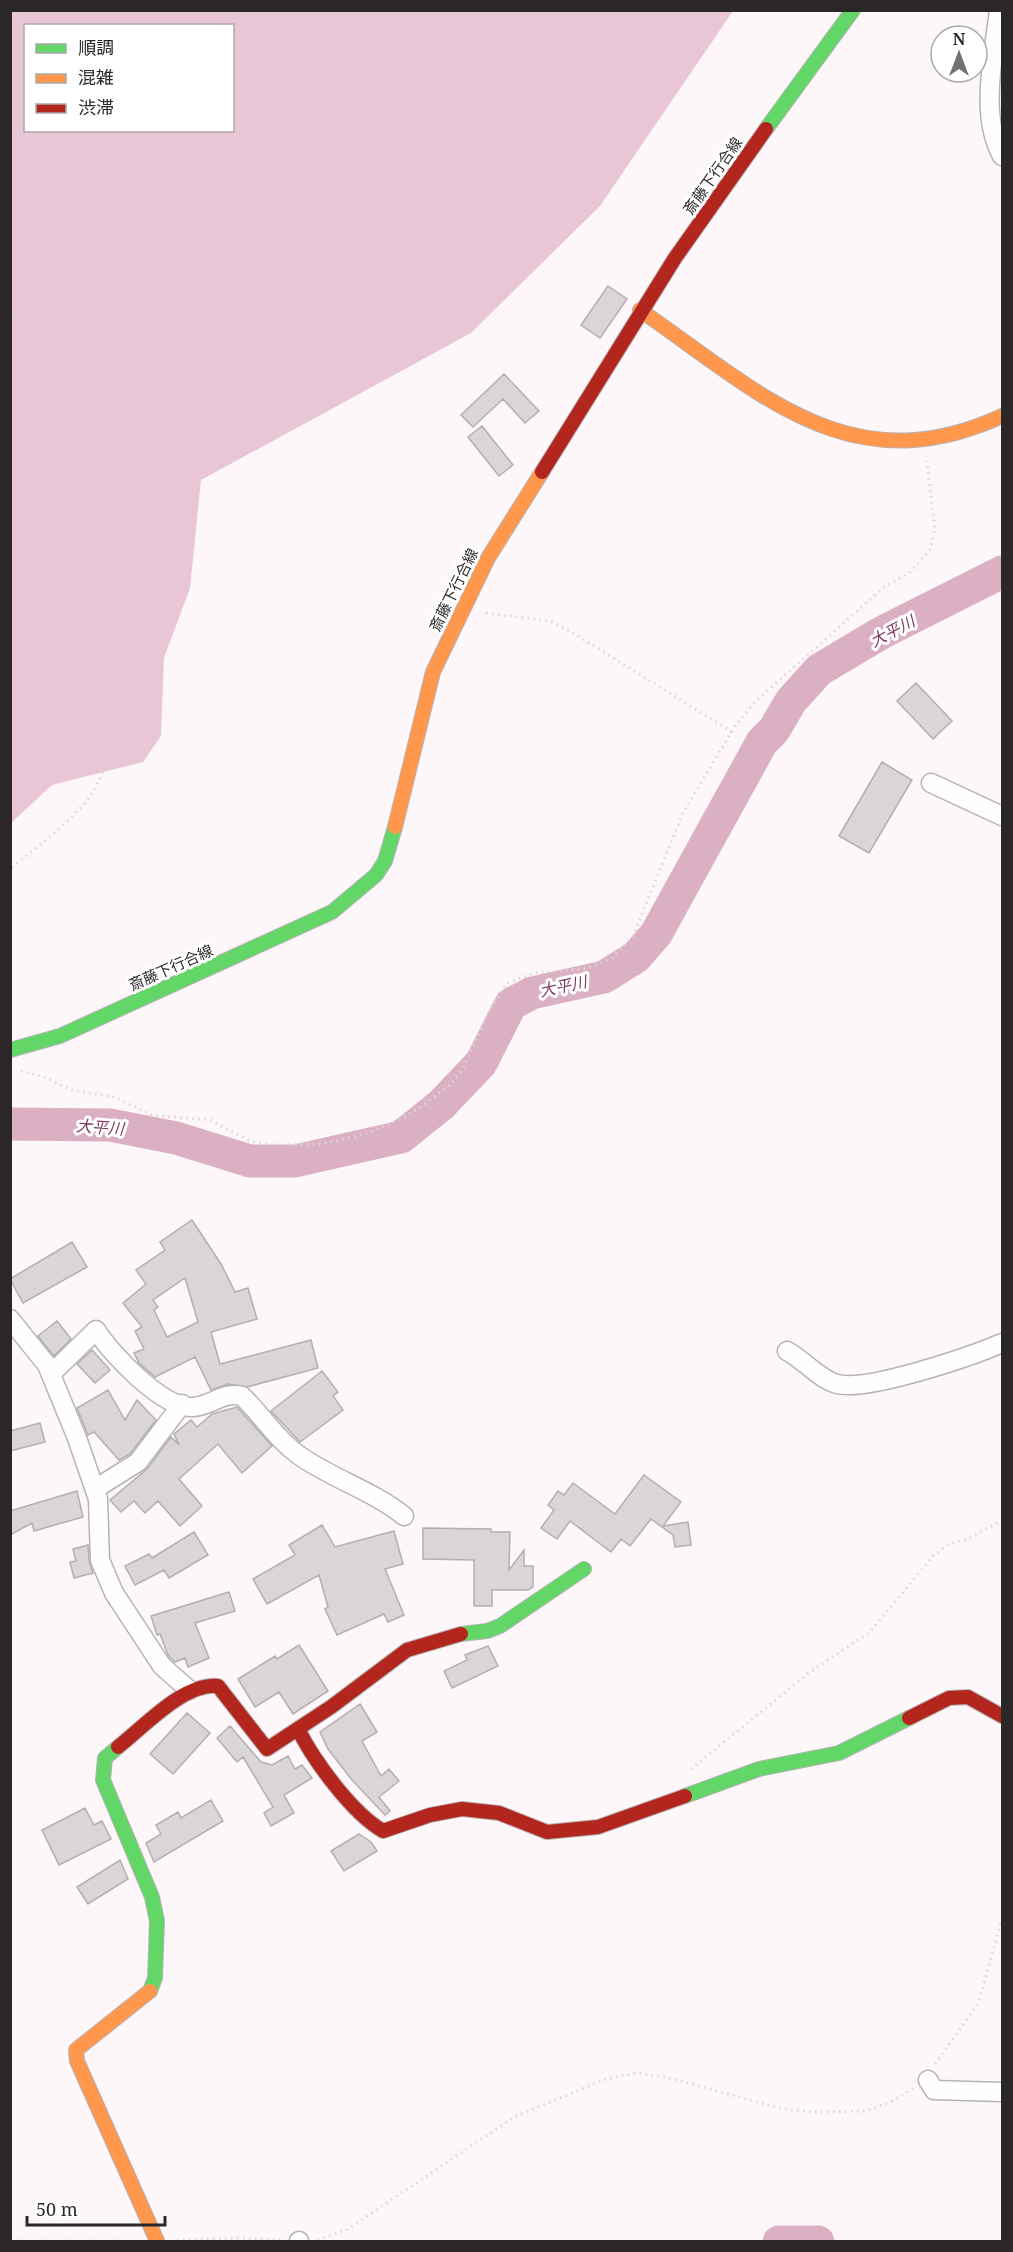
<svg xmlns="http://www.w3.org/2000/svg" width="1013" height="2252" font-family="'Noto Serif','Noto Sans JP',serif">
  <style>
    .forest { fill: #e9c6d6; fill-rule: evenodd }
    .lines { fill: none; stroke-linecap: round; stroke-linejoin: round }
    .river { stroke: #dbb0c3; stroke-width: 33 }
    .building { fill: #dad6d8; stroke: #b3afb1; stroke-width: 1.5; fill-rule: evenodd }
    .street-casing { stroke: #b7b3b5; stroke-width: 21 }
    .fast-casing { stroke: #b7b3b5; stroke-width: 16 }
    .slow-casing { stroke: #b7b3b5; stroke-width: 16 }
    .jam-casing { stroke: #b7b3b5; stroke-width: 16 }
    .path { stroke: #d9d7d7; stroke-width: 3; stroke-dasharray: 1.5 4.5; stroke-linecap: butt }
    .street { stroke: #fffefe; stroke-width: 18 }
    .fast { stroke: #63d668; stroke-width: 14 }
    .slow { stroke: #ff974d; stroke-width: 14 }
    .jam { stroke: #b3261e; stroke-width: 14 }
    .labels { text-anchor: middle; stroke-width: 6; stroke-linejoin: round; paint-order: stroke }
    .street-label { font-size: 15px; fill: #2b2729; stroke: #fff }
    .water-label { font-size: 16px; font-style: italic; fill: #81395d; stroke: #fff }
  </style>
  <rect width="100%" height="100%" fill="#fdf7fa"/>
  <path class="forest" d="M 11,10 L 733,11 L 600,206 L 471,333 L 201,480 L 190,588 L 164,658 L 161,736 L 143,762 L 52,785 L 11,823 ZM 26,26 L 232,26 L 232,130 L 26,130 Z"/>
  <g class="lines">
    <path class="river" d="M 10,1124 L 110,1125 L 176,1138 L 250,1161 L 295,1161 L 401,1137 L 441,1105 L 481,1063 L 511,1004 L 532,993 L 604,977 L 636,957 L 656,934 L 762,742 L 774,730 L 791,701 L 819,670 L 881,633 L 1002,572
      M 779,2242 L 818,2242"/>
  </g>
  <path class="building" d="M 608,286 L 627,299 L 600,338 L 581,325 Z
    M 504,374 L 539,411 L 525,423 L 503,399 L 473,427 L 461,415 Z
    M 482,426 L 513,465 L 499,476 L 468,437 Z
    M 916,683 L 952,721 L 933,739 L 897,701 Z
    M 882,762 L 912,780 L 869,853 L 839,836 Z
    M 192,1220 L 221,1264 L 235,1292 L 248,1288 L 257,1319 L 211,1332 L 220,1364 L 311,1340 L 318,1368 L 247,1387 L 228,1384 L 211,1390 L 195,1357 L 155,1377 L 139,1363 L 134,1353 L 144,1349 L 135,1331 L 142,1327 L 123,1303 L 146,1284 L 136,1270 L 165,1250 L 160,1242 ZM 185,1278 L 198,1322 L 167,1337 L 154,1310 L 158,1307 L 153,1300 Z
    M 72,1242 L 87,1267 L 23,1303 L 10,1279 Z
    M 57,1321 L 71,1339 L 54,1356 L 38,1336 Z
    M 92,1350 L 110,1370 L 95,1383 L 77,1364 Z
    M 322,1371 L 338,1392 L 333,1396 L 343,1410 L 300,1442 L 271,1411 Z
    M 108,1390 L 125,1420 L 137,1400 L 156,1420 L 130,1454 L 119,1460 L 94,1432 L 88,1435 L 77,1408 Z
    M 237,1407 L 272,1446 L 242,1473 L 218,1444 L 179,1479 L 202,1506 L 180,1526 L 158,1501 L 145,1513 L 134,1501 L 121,1512 L 110,1500 L 147,1469 L 171,1437 L 179,1445 L 174,1434 L 191,1420 L 197,1427 L 212,1414 Z
    M 40,1423 L 45,1442 L 10,1451 L 10,1431 Z
    M 644,1475 L 681,1502 L 663,1526 L 688,1522 L 691,1545 L 675,1547 L 673,1535 L 651,1519 L 630,1546 L 621,1539 L 611,1552 L 570,1521 L 557,1539 L 541,1528 L 554,1510 L 548,1505 L 558,1491 L 564,1495 L 573,1483 L 615,1514 Z
    M 77,1491 L 83,1517 L 34,1531 L 32,1523 L 10,1535 L 10,1511 Z
    M 322,1525 L 335,1547 L 394,1531 L 403,1564 L 385,1569 L 404,1615 L 388,1622 L 384,1614 L 337,1635 L 325,1609 L 328,1607 L 319,1575 L 267,1604 L 253,1579 L 295,1555 L 289,1545 Z
    M 423,1528 L 491,1529 L 491,1532 L 510,1532 L 509,1570 L 524,1550 L 524,1566 L 533,1566 L 533,1587 L 528,1590 L 492,1590 L 492,1606 L 474,1606 L 474,1560 L 423,1559 Z
    M 194,1532 L 208,1555 L 169,1578 L 164,1570 L 135,1585 L 125,1566 L 149,1554 L 152,1558 Z
    M 88,1545 L 89,1561 L 93,1573 L 74,1578 L 70,1562 L 76,1561 L 73,1549 Z
    M 229,1592 L 235,1611 L 195,1623 L 209,1658 L 188,1667 L 185,1658 L 175,1662 L 168,1655 L 160,1634 L 157,1635 L 151,1616 Z
    M 299,1645 L 328,1691 L 293,1714 L 279,1692 L 255,1707 L 238,1679 L 275,1656 L 277,1659 Z
    M 488,1646 L 498,1666 L 452,1688 L 444,1671 L 467,1660 L 465,1655 Z
    M 360,1704 L 377,1732 L 362,1741 L 381,1776 L 389,1769 L 399,1781 L 379,1797 L 390,1811 L 385,1815 L 352,1780 L 328,1749 L 320,1732 Z
    M 187,1713 L 210,1733 L 173,1774 L 150,1754 Z
    M 230,1726 L 261,1762 L 272,1765 L 288,1756 L 295,1769 L 302,1765 L 312,1778 L 284,1795 L 294,1813 L 271,1826 L 264,1813 L 273,1807 L 243,1757 L 237,1762 L 217,1738 Z
    M 211,1800 L 223,1821 L 154,1862 L 146,1843 L 161,1834 L 156,1825 L 178,1812 L 181,1818 Z
    M 85,1808 L 94,1825 L 102,1821 L 111,1839 L 59,1865 L 42,1830 Z
    M 359,1834 L 371,1842 L 377,1851 L 344,1871 L 331,1851 Z
    M 120,1860 L 128,1879 L 88,1904 L 77,1887 Z"/>
  <g class="lines">
    <g class="street-casing">
      <path id="street" d="M 999,10 C 994,56 979,114 1002,156
        M 931,783 L 1002,816
        M 10,1319 L 47,1365 L 77,1438 L 98,1499 L 100,1560 L 114,1593 L 162,1666 L 189,1690
        M 787,1351 C 804,1360 819,1379 837,1384 C 867,1392 972,1356 1002,1343
        M 51,1374 L 96,1330 C 111,1354 163,1409 193,1407 C 211,1406 224,1391 242,1396 C 262,1415 277,1440 300,1456 C 333,1479 373,1491 404,1516
        M 95,1489 L 138,1462 L 182,1404
        M 928,2080 L 934,2090 L 1002,2092
        M 299,2242 L 299,2241"/>
    </g>
    <g class="fast-casing">
      <path id="fast" d="M 766,129 L 853,10
        M 10,1050 L 60,1036 L 332,912 L 376,875 L 385,861 L 395,827
        M 461,1634 L 487,1631 L 500,1626 L 584,1569
        M 118,1747 L 105,1758 L 103,1780 L 152,1897 L 157,1921 L 155,1978 L 150,1991
        M 685,1796 L 759,1769 L 839,1753 L 909,1718"/>
    </g>
    <g class="slow-casing">
      <path id="slow" d="M 640,310 C 759,392 850,486 1002,416
        M 395,827 L 433,672 L 488,558 L 542,472
        M 150,1991 L 76,2050 L 77,2061 L 157,2241"/>
    </g>
    <g class="jam-casing">
      <path id="jam" d="M 542,472 L 675,258 L 766,129
        M 909,1718 L 949,1698 L 968,1697 L 1002,1716
        M 298,1729 C 314,1761 352,1813 383,1831 L 430,1815 L 462,1809 L 499,1813 L 547,1832 L 598,1827 L 685,1796
        M 118,1747 C 145,1726 183,1683 218,1686 L 267,1749 L 331,1707 L 407,1650 L 461,1634"/>
    </g>
    <path class="path" d="M 10,313 C 41,353 55,404 58,453 C 59,468 57,484 60,498 C 65,529 107,568 120,599 C 124,607 128,617 130,625 C 137,666 113,766 88,799 C 67,826 36,847 10,869
      M 486,613 L 550,621 L 575,634 L 732,732
      M 21,1071 L 44,1077 L 71,1090 L 114,1097 L 152,1115 L 210,1120 L 250,1141 L 274,1145 L 322,1144 L 365,1134 L 399,1120 L 422,1106 L 449,1086 L 463,1069 L 490,1009 L 507,983 L 535,973 L 588,968 L 601,963 L 612,958 L 633,936 L 683,813 L 735,726 L 757,700 L 883,588 L 910,572 L 930,550 L 935,529 L 927,461
      M 691,1769 L 810,1672 L 870,1632 L 933,1556 L 949,1544 L 968,1539 L 1002,1520
      M 935,2064 L 978,2004 L 1002,1919
      M 177,2240 L 238,2238 L 281,2240
      M 318,2240 L 348,2229 L 514,2117 L 606,2079 L 637,2073 L 670,2078 L 783,2109 L 814,2112 L 866,2111 L 892,2101 L 914,2088
      M 10,2241 L 134,2241"/>
    <use href="#street" class="street"/>
    <use href="#fast" class="fast"/>
    <use href="#slow" class="slow"/>
    <use href="#jam" class="jam"/>
  </g>
  <g class="labels">
    <g class="street-label">
      <text transform="translate(713 176) rotate(-55)" y="5">斎藤下行合線</text>
      <text transform="translate(454 590) rotate(-64)" y="5">斎藤下行合線</text>
      <text transform="translate(171 968) rotate(-24)" y="5">斎藤下行合線</text>
    </g>
    <g class="water-label">
      <text transform="translate(892 631) rotate(-28)" y="6">大平川</text>
      <text transform="translate(563 986) rotate(-12)" y="6">大平川</text>
      <text transform="translate(100 1127) rotate(4)" y="6">大平川</text>
    </g>
  </g>
  <rect width="1013" height="2252" fill="none" stroke="#2b2729" stroke-width="24"/>
  <rect x="24" y="24" width="210" height="108" fill="#ffffff" stroke="#aaa9a9" stroke-width="1.5"/>
  <rect x="36" y="44" width="30" height="9" fill="#63d668" stroke="#aaa9a9" stroke-width="1.5"/>
  <text x="78" y="54" font-size="18" fill="#2b2729">順調</text>
  <rect x="36" y="74" width="30" height="9" fill="#ff974d" stroke="#aaa9a9" stroke-width="1.5"/>
  <text x="78" y="84" font-size="18" fill="#2b2729">混雑</text>
  <rect x="36" y="104" width="30" height="9" fill="#b3261e" stroke="#aaa9a9" stroke-width="1.5"/>
  <text x="78" y="114" font-size="18" fill="#2b2729">渋滞</text>
  <g transform="translate(959 54)"><circle r="28" fill="#ffffff" stroke="#aaa9a9" stroke-width="1.5"/>
  <path d="M0-4.5L10 22L0 15L-10 22Z" fill="#747072"/>
  <text y="-9" font-size="16" font-weight="bold" text-anchor="middle" fill="#2b2729">N</text>
  </g>
  <path d="M27 2216v9h138v-9" fill="none" stroke="#2b2729" stroke-width="3"/>
  <text x="36" y="2216" font-size="18" fill="#2b2729" stroke="#ffffff" stroke-width="4.5" paint-order="stroke">50 m</text>
</svg>
